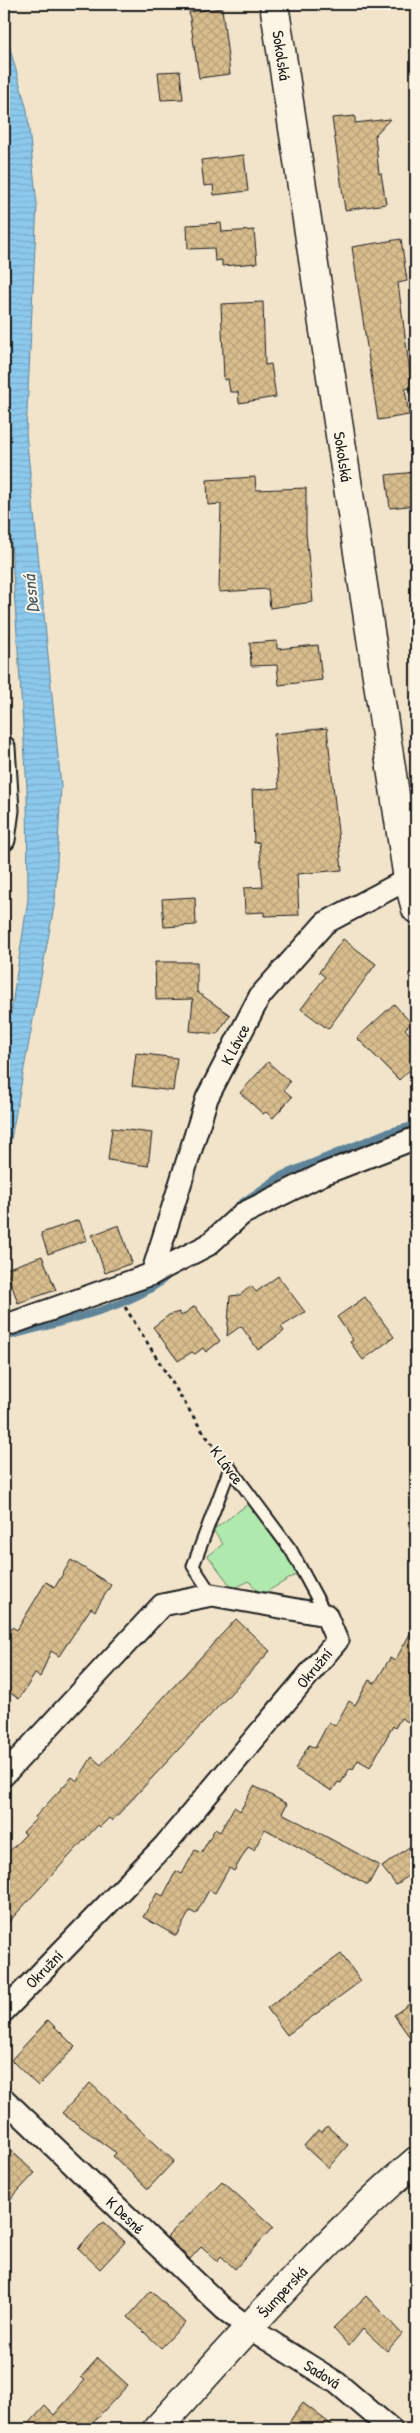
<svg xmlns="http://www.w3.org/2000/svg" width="420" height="2433" font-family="'Patrick Hand',sans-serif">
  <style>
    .grass { fill: #b0e9ad; stroke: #668264 }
    .water { fill: url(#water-rules); stroke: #5f8499 }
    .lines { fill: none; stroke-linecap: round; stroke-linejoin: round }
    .stream { stroke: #5f8499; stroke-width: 8 }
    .building { fill: url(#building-cross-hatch); stroke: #1c1c1c }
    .lane-casing { stroke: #1c1c1c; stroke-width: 15 }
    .street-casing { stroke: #1c1c1c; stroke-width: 25 }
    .secondary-casing { stroke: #1c1c1c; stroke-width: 31 }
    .path { stroke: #1c1c1c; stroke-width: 3; stroke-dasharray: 4 4; stroke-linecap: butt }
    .lane { stroke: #fcf5e5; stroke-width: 11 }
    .street { stroke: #fcf5e5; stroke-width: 21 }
    .secondary { stroke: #fcf5e5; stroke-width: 28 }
    .labels { text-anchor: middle; stroke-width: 4; stroke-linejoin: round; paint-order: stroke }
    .street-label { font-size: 16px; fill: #1c1c1c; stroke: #fcf5e5 }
    .water-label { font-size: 18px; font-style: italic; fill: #435965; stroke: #fcf5e5 }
  </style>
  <defs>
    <pattern id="water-rules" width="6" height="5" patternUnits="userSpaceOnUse" patternTransform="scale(1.25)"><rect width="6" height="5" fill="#8cc9ed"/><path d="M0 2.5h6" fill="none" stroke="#78accb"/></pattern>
    <pattern id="building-cross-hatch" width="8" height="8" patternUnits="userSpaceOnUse" patternTransform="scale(1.25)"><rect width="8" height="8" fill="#d8bd8e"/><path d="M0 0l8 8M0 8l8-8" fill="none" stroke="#b9a27a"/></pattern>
  </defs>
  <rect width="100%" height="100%" fill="#f1e4cb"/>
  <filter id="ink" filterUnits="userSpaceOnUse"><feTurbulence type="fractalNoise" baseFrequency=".02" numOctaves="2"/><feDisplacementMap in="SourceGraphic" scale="10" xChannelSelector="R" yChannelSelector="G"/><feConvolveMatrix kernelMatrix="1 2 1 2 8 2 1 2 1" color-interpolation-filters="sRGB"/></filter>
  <g filter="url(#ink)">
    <path class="grass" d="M 248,1504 L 299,1573 L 261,1595 L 249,1581 L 233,1589 L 208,1556 L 223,1544 L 213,1530 Z"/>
    <path class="water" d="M 4,27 L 27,110 L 37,205 L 26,433 L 61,786 L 55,901 L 4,1177 L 4,1058 L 28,899 L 27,788 L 4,434 L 8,217 L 4,180 Z"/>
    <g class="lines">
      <path class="stream" d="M 239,1205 L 281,1176 L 386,1133 L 416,1125
        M 4,1337 C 49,1324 137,1308 169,1274"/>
    </g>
    <path class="building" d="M 222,8 L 230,74 L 199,78 L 189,12 Z
      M 180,71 L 183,99 L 161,100 L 158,72 Z
      M 355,116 L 355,123 L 390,119 L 375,135 L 379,174 L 381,173 L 386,204 L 345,210 L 332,118 Z
      M 244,155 L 248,191 L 214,195 L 213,185 L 204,186 L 201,160 Z
      M 221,223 L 222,232 L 254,230 L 257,263 L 222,266 L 222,260 L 215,261 L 214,248 L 188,249 L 187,225 Z
      M 401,239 L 407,281 L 398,283 L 412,388 L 405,389 L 409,415 L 378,420 L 352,247 Z
      M 263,302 L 265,365 L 271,364 L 276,397 L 239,403 L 238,392 L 230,392 L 228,379 L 224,380 L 221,304 Z
      M 416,472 L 416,505 L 390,508 L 386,475 Z
      M 255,477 L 256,490 L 306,488 L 306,534 L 313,602 L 270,608 L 268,589 L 219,592 L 221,504 L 208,505 L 207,480 Z
      M 277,641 L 277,649 L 318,645 L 322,680 L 279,685 L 277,665 L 251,666 L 250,643 Z
      M 327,728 L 342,870 L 297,874 L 299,915 L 264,916 L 264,912 L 245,913 L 244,888 L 263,887 L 259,842 L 254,843 L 252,790 L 279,788 L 274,734 Z
      M 195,897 L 196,925 L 164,927 L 162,899 Z
      M 343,939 L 376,964 L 328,1029 L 301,1009 L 325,977 L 319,972 Z
      M 155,962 L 197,962 L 197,992 L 230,1015 L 217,1034 L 190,1031 L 193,999 L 156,1000 Z
      M 394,1004 L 411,1023 L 405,1029 L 416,1042 L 416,1064 L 399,1080 L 357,1038 Z
      M 136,1053 L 177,1058 L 173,1091 L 132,1086 Z
      M 268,1062 L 290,1082 L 284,1090 L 292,1097 L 273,1118 L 266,1112 L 263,1114 L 240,1093 Z
      M 112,1128 L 152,1133 L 148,1166 L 108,1160 Z
      M 79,1220 L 87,1240 L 48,1254 L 41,1233 Z
      M 119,1225 L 132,1263 L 105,1273 L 92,1235 Z
      M 42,1256 L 56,1290 L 18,1303 L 6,1269 Z
      M 278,1276 L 305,1312 L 281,1327 L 284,1331 L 258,1350 L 241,1326 L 227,1336 L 230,1296 L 240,1295 L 251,1286 L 256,1292 Z
      M 365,1297 L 394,1337 L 363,1360 L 350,1342 L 353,1340 L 337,1317 Z
      M 195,1306 L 220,1341 L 206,1352 L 203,1348 L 195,1354 L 192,1352 L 178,1361 L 153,1327 L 169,1315 L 179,1312 L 181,1316 Z
      M 71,1560 L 111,1585 L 95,1611 L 91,1608 L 59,1656 L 51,1651 L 40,1677 L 35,1674 L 19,1699 L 4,1689 L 4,1641 L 12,1627 L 17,1630 L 46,1582 L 55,1587 Z
      M 236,1619 L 270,1651 L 112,1821 L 109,1818 L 100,1827 L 98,1825 L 4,1927 L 4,1857 L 26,1834 L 23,1832 L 36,1819 L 35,1817 L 72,1777 L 77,1781 L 92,1757 L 101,1765 Z
      M 416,1623 L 416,1726 L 401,1718 L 395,1728 L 393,1726 L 370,1767 L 358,1760 L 353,1769 L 350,1768 L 341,1783 L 338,1782 L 332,1791 L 295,1769 L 309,1745 L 315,1748 L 329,1722 L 335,1726 L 349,1701 L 355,1705 L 369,1680 L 375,1683 L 390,1658 L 395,1661 Z
      M 254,1786 L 287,1804 L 282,1813 L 379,1865 L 368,1885 L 265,1829 L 254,1850 L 248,1847 L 234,1871 L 229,1868 L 215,1893 L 209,1890 L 196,1914 L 190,1911 L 176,1936 L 143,1917 L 157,1893 L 163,1896 L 176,1871 L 182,1874 L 195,1850 L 201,1853 L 215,1829 L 220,1832 L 234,1807 L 240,1811 Z
      M 416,1842 L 416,1870 L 396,1885 L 382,1867 Z
      M 341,1954 L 361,1981 L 287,2035 L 267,2008 Z
      M 416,1999 L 416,2046 L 394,2015 Z
      M 48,2020 L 75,2047 L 38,2086 L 11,2060 Z
      M 90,2083 L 174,2161 L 148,2189 L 113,2156 L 116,2153 L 62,2113 Z
      M 327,2126 L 348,2145 L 328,2168 L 304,2146 L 318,2130 L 322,2132 Z
      M 4,2144 L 35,2173 L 4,2206 Z
      M 222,2181 L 273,2227 L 235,2269 L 221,2256 L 217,2261 L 201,2247 L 190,2259 L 167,2237 Z
      M 103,2222 L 125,2242 L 100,2269 L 78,2248 Z
      M 151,2291 L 185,2323 L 161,2348 L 128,2317 Z
      M 366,2296 L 402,2334 L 387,2351 L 363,2329 L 349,2346 L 333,2328 Z
      M 98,2358 L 128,2385 L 87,2429 L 24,2429 L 45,2406 L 54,2415 L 85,2380 L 81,2377 Z
      M 303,2403 L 337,2429 L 284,2429 Z"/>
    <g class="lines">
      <g class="lane-casing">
        <path id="lane" d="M 230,1468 L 291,1550 L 326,1615
          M 212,1595 L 193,1566 L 230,1468"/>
      </g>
      <g class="street-casing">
        <g id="street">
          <path d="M 4,747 L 8,810 L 4,840"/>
          <path id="s1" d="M 152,1274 L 207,1098 L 260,996 L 325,923 L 408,879"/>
          <path d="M 4,1326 L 152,1274 L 208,1245 L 242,1214 L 323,1174 L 416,1138"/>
          <path d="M 4,1775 L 162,1605 L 212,1595 L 326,1615 L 337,1641 L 164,1846 L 4,2011"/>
          <path id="s2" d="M 4,2099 L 224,2309 L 249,2328 L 337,2383 L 391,2429"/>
        </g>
      </g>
      <g class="secondary-casing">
        <g id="secondary">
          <path id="s3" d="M 274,4 L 408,879 L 416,909"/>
          <path id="s4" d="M 157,2429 C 239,2339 324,2240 416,2161"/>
        </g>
      </g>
      <path class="path" d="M 125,1307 L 201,1429 L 219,1453"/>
      <use href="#lane" class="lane"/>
      <use href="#street" class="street"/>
      <use href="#secondary" class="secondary"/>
    </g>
  </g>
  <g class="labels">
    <g class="street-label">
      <text dy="6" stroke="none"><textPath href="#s3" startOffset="52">Sokolská</textPath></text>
      <text dy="6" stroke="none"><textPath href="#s3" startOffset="458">Sokolská</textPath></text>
      <text dy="6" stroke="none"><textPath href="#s1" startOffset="245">K Lávce</textPath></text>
      <text transform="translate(227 1465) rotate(53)" y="6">K Lávce</text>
      <text transform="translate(314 1668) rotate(-50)" y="6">Okružní</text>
      <text transform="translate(44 1969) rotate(-46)" y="6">Okružní</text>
      <text dy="6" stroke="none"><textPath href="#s2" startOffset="168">K Desné</textPath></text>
      <text dy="6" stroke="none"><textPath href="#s4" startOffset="186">Šumperská</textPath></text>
      <text dy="6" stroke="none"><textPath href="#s2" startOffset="422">Sadová</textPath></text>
    </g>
    <g class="water-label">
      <text transform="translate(31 594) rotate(-96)" y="6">Desná</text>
    </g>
  </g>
  <rect width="420" height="2433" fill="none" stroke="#fcf5e5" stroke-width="20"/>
  <rect x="10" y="10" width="400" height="2413" fill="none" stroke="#1c1c1c" stroke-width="2" filter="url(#ink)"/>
</svg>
